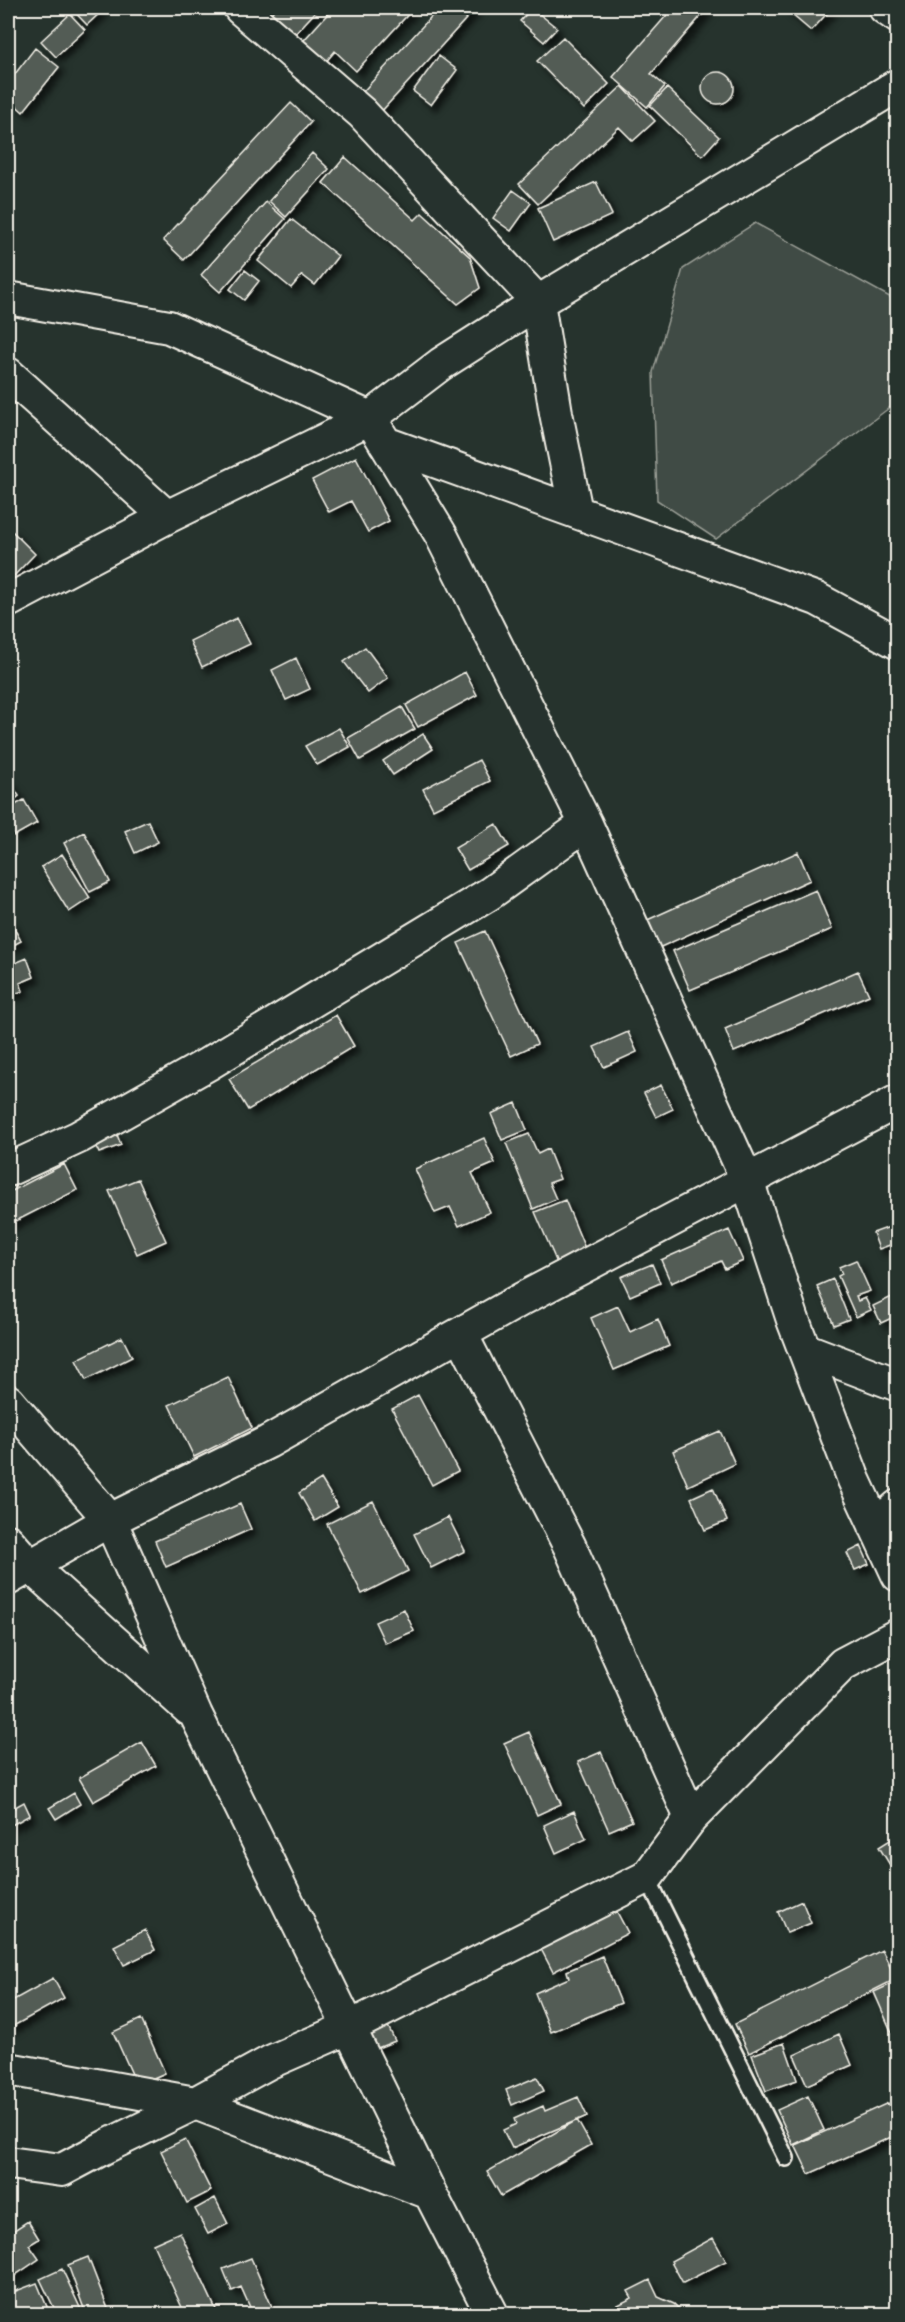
<svg xmlns="http://www.w3.org/2000/svg" width="905" height="2322" font-family="Dekko,sans-serif">
  <style>
    .green { fill: #414b45; stroke: #9a9e96; stroke-width: 1.5 }
    .building { fill: #525c55; stroke: #f4f1e8; stroke-width: 1.5; filter: url(#shadow) }
    .lines { fill: none; stroke-linecap: round; stroke-linejoin: round }
    .service-casing { stroke: #f4f1e8; stroke-width: 20 }
    .minor-casing { stroke: #f4f1e8; stroke-width: 36 }
    .service { stroke: #26332d; stroke-width: 15 }
    .minor { stroke: #26332d; stroke-width: 32 }
  </style>
  <defs>
    <filter id="shadow"><feDropShadow dx="5.5" dy="5.5" stdDeviation="3" flood-color="#0009"/></filter>
  </defs>
  <rect width="100%" height="100%" fill="#26332d"/>
  <filter id="ink" filterUnits="userSpaceOnUse"><feTurbulence type="fractalNoise" baseFrequency=".0167" numOctaves="2"/><feDisplacementMap in="SourceGraphic" scale="12" xChannelSelector="R" yChannelSelector="G"/><feConvolveMatrix kernelMatrix="1 2 1 2 8 2 1 2 1" color-interpolation-filters="sRGB"/></filter>
  <g filter="url(#ink)">
    <path class="green" d="M 755,223 L 897,301 L 897,402 L 716,539 L 657,500 L 653,372 L 683,269 Z"/>
    <path class="building" d="M 71,8 L 105,8 L 87,25 Z
      M 276,8 L 319,8 L 295,34 L 271,13 Z
      M 333,8 L 414,8 L 356,71 L 335,51 L 318,71 L 295,50 Z
      M 439,8 L 476,8 L 379,114 L 359,96 Z
      M 532,8 L 557,28 L 544,42 L 520,21 Z
      M 673,8 L 708,8 L 651,74 L 665,86 L 647,107 L 613,77 Z
      M 784,8 L 832,8 L 811,31 Z
      M 70,14 L 85,30 L 56,57 L 41,41 Z
      M 563,37 L 609,84 L 584,109 L 537,61 Z
      M 35,48 L 59,67 L 23,112 L 8,98 L 8,83 Z
      M 439,56 L 457,70 L 431,105 L 413,91 Z
      M702 88a16 16 0 1 1 32 0a16 16 0 1 1-32 0Z
      M 622,86 L 655,121 L 633,141 L 619,127 L 538,204 L 519,184 Z
      M 667,88 L 719,137 L 702,156 L 650,106 Z
      M 291,103 L 311,122 L 184,260 L 163,240 Z
      M 312,153 L 329,169 L 286,217 L 269,201 Z
      M 345,157 L 415,220 L 422,213 L 470,257 L 480,288 L 458,304 L 323,183 Z
      M 596,182 L 612,215 L 553,242 L 538,208 Z
      M 513,190 L 531,203 L 511,231 L 493,218 Z
      M 266,202 L 285,219 L 220,292 L 201,275 Z
      M 291,219 L 338,256 L 315,285 L 302,275 L 291,288 L 258,261 Z
      M 245,270 L 259,281 L 244,300 L 230,289 Z
      M 356,457 L 389,521 L 368,532 L 351,501 L 329,512 L 312,480 Z
      M 8,527 L 35,554 L 8,582 Z
      M 237,618 L 250,644 L 202,667 L 190,641 Z
      M 365,647 L 388,678 L 368,693 L 344,662 Z
      M 296,658 L 310,689 L 286,700 L 272,670 Z
      M 465,672 L 477,695 L 418,727 L 406,705 Z
      M 402,707 L 415,729 L 360,760 L 348,738 Z
      M 339,728 L 350,747 L 317,765 L 305,746 Z
      M 423,734 L 433,749 L 393,775 L 383,761 Z
      M 479,760 L 490,781 L 433,809 L 423,789 Z
      M 8,779 L 19,796 L 8,805 Z
      M 24,800 L 37,823 L 14,836 L 8,824 L 8,809 Z
      M 148,821 L 158,842 L 135,853 L 125,831 Z
      M 496,824 L 509,846 L 468,870 L 455,848 Z
      M 84,832 L 110,882 L 90,892 L 64,843 Z
      M 798,852 L 810,880 L 654,950 L 643,922 Z
      M 62,854 L 90,898 L 69,912 L 41,867 Z
      M 816,890 L 832,929 L 690,990 L 673,951 Z
      M 8,917 L 21,941 L 8,948 Z
      M 485,931 L 537,1044 L 511,1056 L 458,943 Z
      M 27,958 L 34,977 L 20,983 L 23,991 L 8,996 L 8,966 Z
      M 858,971 L 869,995 L 734,1052 L 725,1029 Z
      M 336,1015 L 354,1046 L 248,1110 L 229,1079 Z
      M 628,1032 L 637,1052 L 604,1067 L 594,1047 Z
      M 661,1085 L 673,1109 L 656,1117 L 644,1093 Z
      M 516,1103 L 527,1130 L 502,1140 L 491,1114 Z
      M 116,1132 L 121,1145 L 99,1153 L 93,1140 Z
      M 529,1134 L 538,1154 L 548,1149 L 560,1179 L 549,1183 L 556,1199 L 533,1209 L 506,1143 Z
      M 484,1138 L 495,1163 L 472,1173 L 490,1212 L 459,1226 L 450,1207 L 435,1213 L 415,1169 Z
      M 64,1164 L 77,1190 L 8,1225 L 8,1193 Z
      M 138,1179 L 166,1241 L 137,1254 L 109,1191 Z
      M 565,1200 L 586,1251 L 557,1263 L 535,1212 Z
      M 898,1224 L 898,1242 L 879,1249 L 873,1233 Z
      M 729,1230 L 743,1261 L 725,1269 L 721,1261 L 671,1283 L 661,1260 Z
      M 856,1260 L 870,1291 L 856,1296 L 858,1301 L 865,1298 L 871,1310 L 856,1317 L 838,1276 L 842,1274 L 839,1267 Z
      M 652,1264 L 660,1283 L 630,1296 L 621,1277 Z
      M 833,1279 L 849,1319 L 834,1325 L 817,1286 Z
      M 898,1294 L 898,1315 L 881,1323 L 873,1306 Z
      M 618,1306 L 630,1332 L 658,1319 L 669,1346 L 614,1370 L 591,1318 Z
      M 122,1337 L 132,1357 L 86,1380 L 76,1360 Z
      M 228,1377 L 252,1428 L 194,1457 L 169,1405 Z
      M 418,1395 L 458,1471 L 432,1485 L 392,1409 Z
      M 720,1431 L 735,1464 L 688,1486 L 673,1451 Z
      M 321,1479 L 338,1507 L 315,1521 L 299,1493 Z
      M 713,1488 L 727,1521 L 705,1530 L 691,1498 Z
      M 373,1501 L 408,1571 L 362,1594 L 327,1524 Z
      M 240,1504 L 251,1529 L 166,1567 L 155,1541 Z
      M 448,1517 L 465,1551 L 431,1568 L 414,1534 Z
      M 861,1546 L 869,1564 L 855,1570 L 847,1553 Z
      M 404,1609 L 414,1631 L 385,1643 L 375,1622 Z
      M 529,1732 L 561,1804 L 537,1815 L 504,1743 Z
      M 142,1742 L 156,1766 L 93,1802 L 79,1778 Z
      M 601,1752 L 632,1821 L 609,1831 L 578,1762 Z
      M 74,1793 L 80,1804 L 56,1819 L 49,1808 Z
      M 24,1802 L 30,1815 L 8,1827 L 8,1811 Z
      M 574,1811 L 586,1839 L 556,1853 L 544,1825 Z
      M 898,1835 L 898,1861 L 890,1865 L 879,1847 Z
      M 802,1901 L 811,1923 L 787,1933 L 778,1912 Z
      M 616,1910 L 628,1933 L 553,1972 L 541,1949 Z
      M 145,1930 L 155,1950 L 124,1965 L 114,1946 Z
      M 898,1943 L 898,1964 L 889,1947 Z
      M 882,1950 L 896,1979 L 749,2053 L 735,2024 Z
      M 602,1956 L 621,2003 L 551,2032 L 535,1993 L 569,1978 L 567,1971 Z
      M 53,1978 L 64,1998 L 8,2029 L 8,2003 Z
      M 898,1981 L 898,2047 L 874,1992 Z
      M 141,2019 L 165,2073 L 137,2085 L 113,2032 Z
      M 387,2024 L 395,2041 L 370,2051 L 363,2034 Z
      M 839,2034 L 852,2065 L 807,2085 L 794,2055 Z
      M 784,2043 L 797,2080 L 766,2091 L 752,2055 Z
      M 537,2077 L 544,2091 L 512,2105 L 506,2090 Z
      M 808,2096 L 824,2130 L 793,2145 L 777,2110 Z
      M 578,2097 L 587,2116 L 512,2148 L 503,2130 L 516,2124 L 514,2119 L 543,2106 L 545,2111 Z
      M 888,2103 L 898,2125 L 898,2134 L 809,2174 L 795,2145 Z
      M 577,2120 L 591,2145 L 501,2196 L 487,2172 Z
      M 185,2139 L 211,2191 L 187,2203 L 161,2151 Z
      M 215,2198 L 228,2224 L 208,2234 L 195,2209 Z
      M 28,2221 L 39,2239 L 29,2245 L 39,2259 L 8,2280 L 8,2234 Z
      M 180,2232 L 218,2314 L 185,2314 L 153,2244 Z
      M 713,2238 L 726,2261 L 683,2283 L 671,2261 Z
      M 88,2257 L 110,2314 L 86,2314 L 68,2265 Z
      M 251,2258 L 275,2314 L 253,2314 L 241,2287 L 232,2291 L 223,2269 Z
      M 62,2269 L 83,2314 L 57,2314 L 40,2279 Z
      M 650,2280 L 658,2297 L 674,2304 L 684,2314 L 600,2314 L 632,2298 L 628,2291 Z
      M 37,2283 L 50,2314 L 8,2314 L 8,2294 Z"/>
    <g class="lines">
      <g class="service-casing">
        <path id="service" d="M 647,1877 L 786,2158"/>
      </g>
      <g class="minor-casing">
        <path id="minor" d="M 240,8 L 362,113 L 538,302 L 556,413 L 576,512
          M 885,8 L 898,17
          M 8,298 L 169,327 L 370,418 L 441,535 L 586,824 L 747,1180 L 793,1320 L 854,1480 L 898,1575
          M 8,374 L 167,517
          M 385,443 L 817,599 L 898,643
          M 8,601 L 167,517 L 370,418 L 441,364 L 538,302 L 898,85
          M 8,1170 L 79,1137 L 208,1064 L 489,894 L 586,824
          M 804,1349 L 898,1385
          M 8,1401 L 110,1520 L 196,1715 L 430,2193 L 492,2314
          M 875,1526 L 898,1506
          M 8,1541 L 30,1566 L 189,1709
          M 8,1579 L 110,1520 L 268,1442 L 522,1299 L 898,1101
          M 691,1818 L 843,1664 L 898,1635
          M 8,2069 L 195,2103 L 430,2193
          M 8,2163 L 62,2170 L 107,2146 L 195,2103 L 270,2062 L 350,2027 L 647,1877 L 691,1818 L 570,1547 L 461,1334"/>
      </g>
      <use href="#service" class="service"/>
      <use href="#minor" class="minor"/>
    </g>
  </g>
  <rect width="905" height="2322" fill="none" stroke="#26332d" stroke-width="30"/>
  <rect x="15" y="15" width="875" height="2292" fill="none" stroke="#f4f1e8" stroke-width="2" filter="url(#ink)"/>
</svg>
